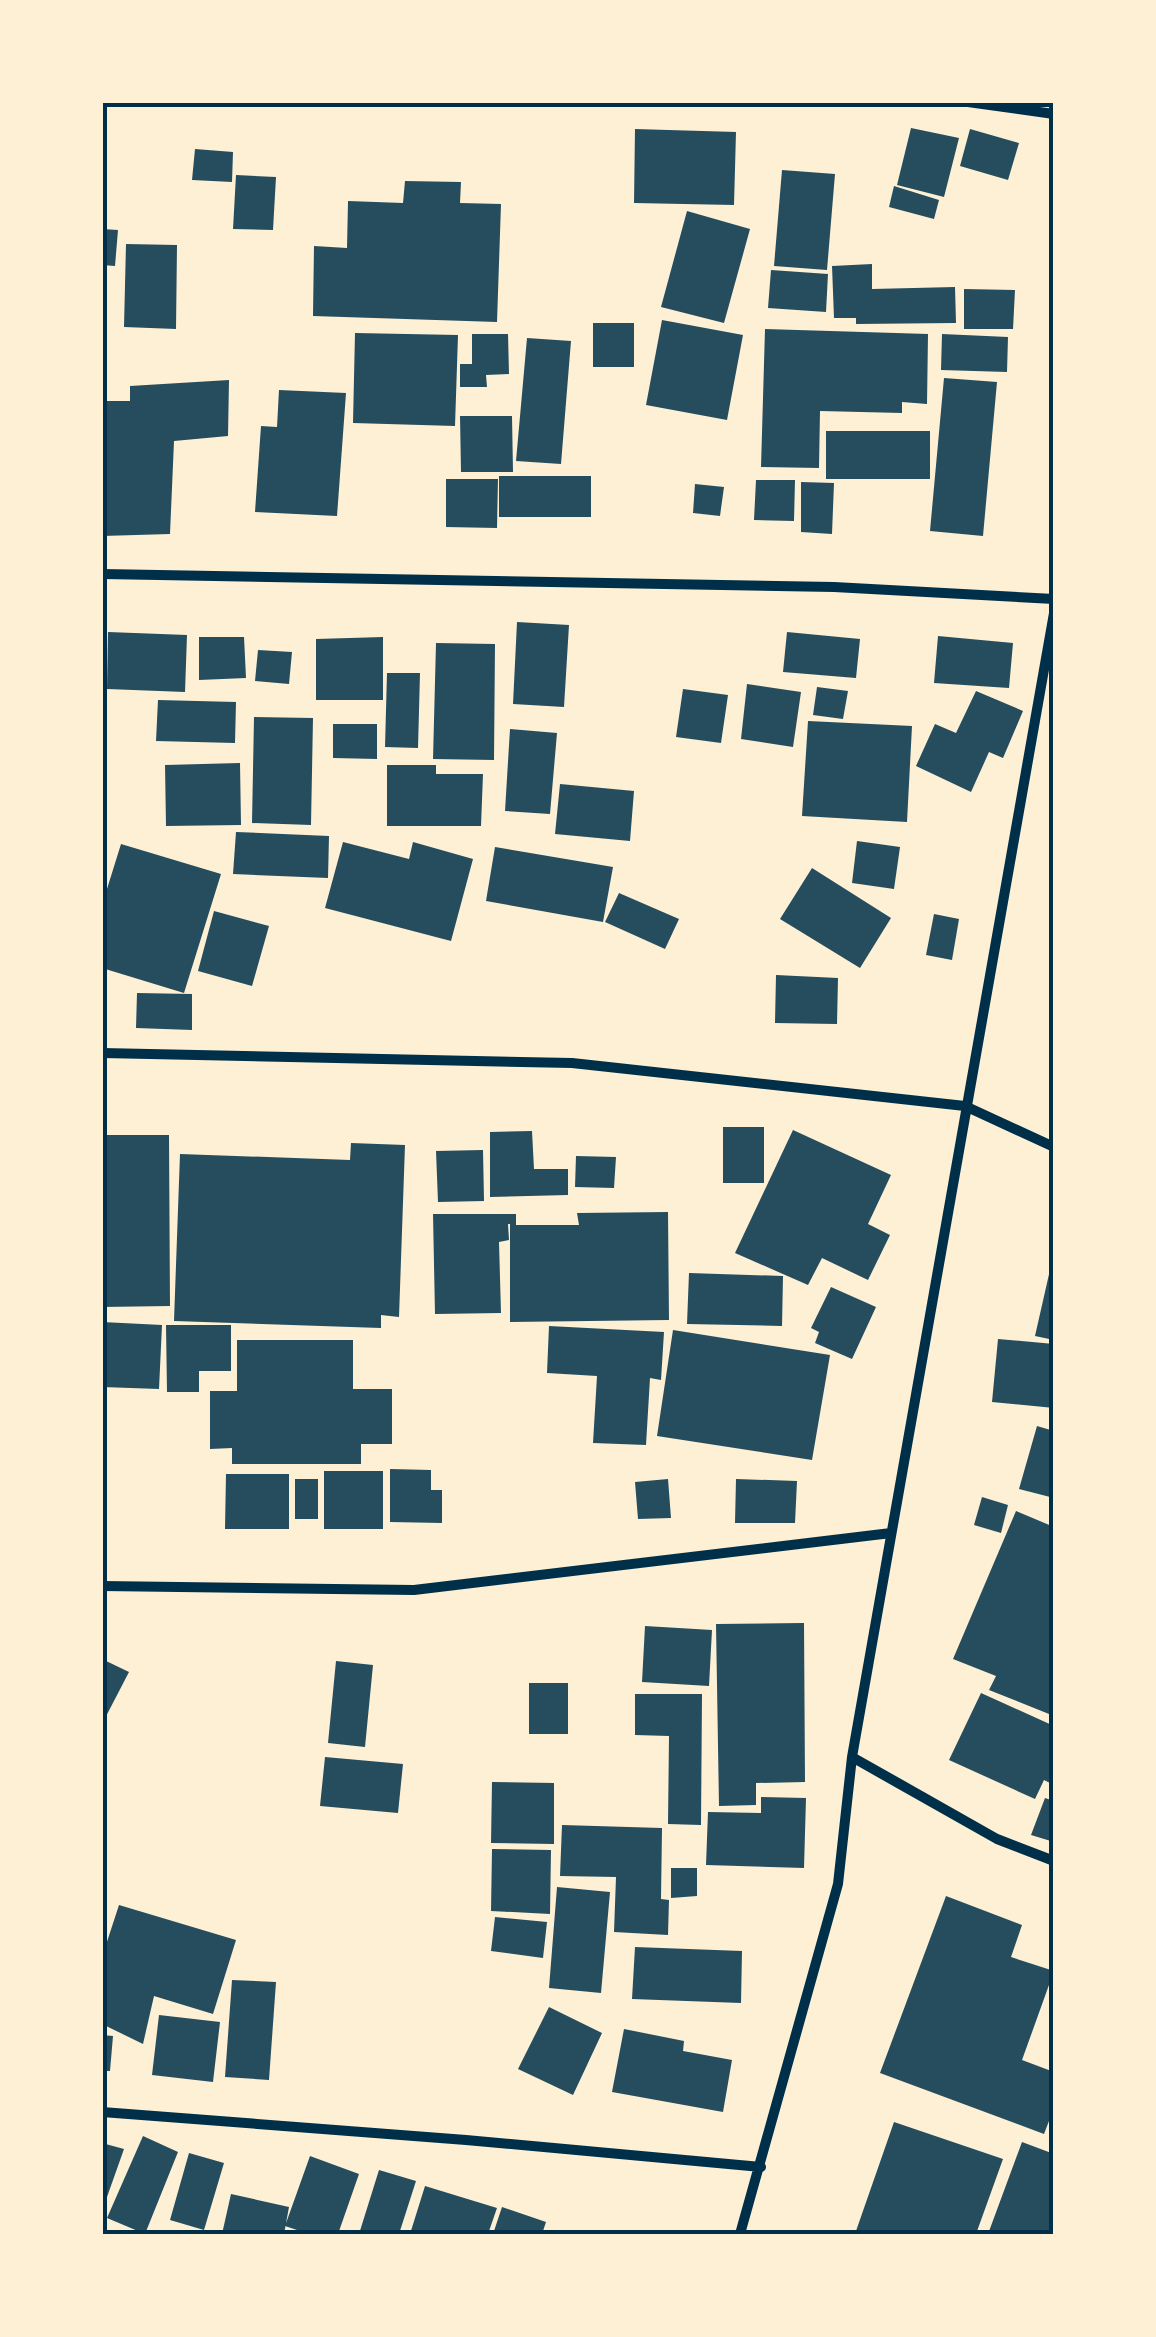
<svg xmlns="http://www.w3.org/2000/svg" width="1156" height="2337" font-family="Inter,sans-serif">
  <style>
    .building { fill: #264d5e }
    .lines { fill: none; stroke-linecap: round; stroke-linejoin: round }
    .minor { stroke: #003049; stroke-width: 10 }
    .neatline { fill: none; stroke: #003049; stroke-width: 4 }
  </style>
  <rect width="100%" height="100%" fill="#fdf0d5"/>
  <path class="building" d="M 911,128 L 959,138 L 944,197 L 897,185 Z
    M 635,129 L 736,132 L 734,205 L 634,203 Z
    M 970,129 L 1019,143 L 1008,180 L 960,166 Z
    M 195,149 L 233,152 L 232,182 L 192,180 Z
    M 782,170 L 835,174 L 827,270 L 774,266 Z
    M 236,175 L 276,177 L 273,230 L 233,229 Z
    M 405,181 L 461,182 L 460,203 L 501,204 L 497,322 L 313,316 L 314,246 L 347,248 L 348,201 L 403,203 Z
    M 894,186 L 939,200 L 934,219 L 889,207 Z
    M 687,211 L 750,229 L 724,323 L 661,307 Z
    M 102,229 L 118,230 L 115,266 L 102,265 Z
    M 126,244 L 177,245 L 176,329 L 124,327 Z
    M 872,264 L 872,289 L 955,287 L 956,323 L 856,324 L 856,318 L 834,318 L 832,266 Z
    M 771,270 L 828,274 L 826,312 L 768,308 Z
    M 964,289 L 1015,290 L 1013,329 L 964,329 Z
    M 662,320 L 743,335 L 727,420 L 646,405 Z
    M 593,323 L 634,323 L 634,367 L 593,367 Z
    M 765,329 L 928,334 L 927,404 L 902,402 L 902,413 L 820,411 L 819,468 L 761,467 Z
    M 355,333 L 458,335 L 455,426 L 353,423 Z
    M 472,334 L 508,334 L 509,374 L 486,375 L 487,387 L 460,387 L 460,364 L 472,364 Z
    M 942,334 L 1008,337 L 1007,372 L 941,370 Z
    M 527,338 L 571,341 L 561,464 L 516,461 Z
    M 944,378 L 997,382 L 983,536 L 930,531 Z
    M 229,380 L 228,436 L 174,441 L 170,534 L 102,536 L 102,401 L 130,401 L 130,386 Z
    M 279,390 L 346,393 L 337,516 L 255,512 L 261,426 L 277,427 Z
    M 460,416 L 512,416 L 513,472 L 461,472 Z
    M 826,431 L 930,431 L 930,479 L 826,479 Z
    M 499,476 L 591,476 L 591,517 L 499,517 Z
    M 446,479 L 498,479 L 497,528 L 446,527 Z
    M 756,480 L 795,480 L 794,521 L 754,520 Z
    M 801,482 L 834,483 L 832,534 L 801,532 Z
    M 695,484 L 724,487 L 720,516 L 693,513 Z
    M 517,622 L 569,625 L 564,707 L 513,704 Z
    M 108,632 L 187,635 L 185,692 L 107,689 Z
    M 787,632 L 860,639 L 856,678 L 783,672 Z
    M 938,636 L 1013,643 L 1009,688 L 934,683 Z
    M 199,637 L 244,637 L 246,678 L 199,680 Z
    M 383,637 L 383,700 L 316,700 L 316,639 Z
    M 436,643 L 495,644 L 494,760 L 433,759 Z
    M 258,650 L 292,652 L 289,684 L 255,681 Z
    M 387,673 L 420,673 L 418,748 L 385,747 Z
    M 747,684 L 801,692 L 793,747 L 741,739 Z
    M 817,687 L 848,691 L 843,719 L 813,715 Z
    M 683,689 L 728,695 L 721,743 L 676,737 Z
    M 976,691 L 1023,711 L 1003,758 L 989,752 L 971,792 L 916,766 L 935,724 L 956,733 Z
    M 158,700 L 236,702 L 235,743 L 156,741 Z
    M 254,717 L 313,718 L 311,825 L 252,823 Z
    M 808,721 L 912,726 L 907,822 L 802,816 Z
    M 333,724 L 377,724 L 377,759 L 333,758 Z
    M 510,729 L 557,733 L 550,814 L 505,811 Z
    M 240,763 L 241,825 L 166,826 L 165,765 Z
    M 387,765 L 436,765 L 436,774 L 483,774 L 481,826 L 387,826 Z
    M 560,784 L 634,791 L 630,841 L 555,834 Z
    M 236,832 L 329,836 L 328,878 L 233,874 Z
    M 857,841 L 900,847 L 894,889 L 852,883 Z
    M 343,842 L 409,859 L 413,842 L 473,859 L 451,941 L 325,908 Z
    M 121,844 L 221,874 L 184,993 L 102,968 L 102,905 Z
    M 495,847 L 613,867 L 603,922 L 486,901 Z
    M 812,868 L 891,918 L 860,968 L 780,919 Z
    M 619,893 L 679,919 L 665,949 L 605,922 Z
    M 214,911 L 269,926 L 252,986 L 198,971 Z
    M 934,914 L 959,919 L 952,960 L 926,955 Z
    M 776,975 L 838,978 L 837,1024 L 775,1023 Z
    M 137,993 L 192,994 L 192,1030 L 136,1028 Z
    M 723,1127 L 764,1127 L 764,1183 L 723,1183 Z
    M 793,1130 L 891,1175 L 868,1224 L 890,1235 L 868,1280 L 822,1258 L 808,1285 L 735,1253 Z
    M 532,1131 L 534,1169 L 568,1169 L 568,1195 L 490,1197 L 490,1132 Z
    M 102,1135 L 169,1135 L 170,1306 L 102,1307 Z
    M 351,1143 L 405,1145 L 399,1317 L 381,1315 L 381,1328 L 174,1321 L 180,1154 L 350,1160 Z
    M 483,1150 L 484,1201 L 438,1202 L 436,1151 Z
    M 576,1156 L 616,1157 L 614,1188 L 575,1187 Z
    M 668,1212 L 669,1320 L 510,1322 L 510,1224 L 508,1224 L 509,1240 L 499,1242 L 501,1313 L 435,1314 L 433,1214 L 516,1214 L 516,1225 L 579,1225 L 577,1213 Z
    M 1052,1261 L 1054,1261 L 1054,1340 L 1035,1336 Z
    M 689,1273 L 783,1276 L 782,1326 L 687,1324 Z
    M 831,1287 L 876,1307 L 852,1359 L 815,1343 L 819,1332 L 811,1328 Z
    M 102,1322 L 162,1325 L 159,1389 L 102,1387 Z
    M 166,1325 L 231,1325 L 231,1371 L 199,1371 L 199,1392 L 167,1392 Z
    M 549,1326 L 664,1332 L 661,1380 L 650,1378 L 646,1445 L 593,1443 L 597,1376 L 547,1373 Z
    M 673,1330 L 830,1355 L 812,1460 L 657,1436 Z
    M 998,1339 L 1054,1344 L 1054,1408 L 992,1402 Z
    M 237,1340 L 353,1340 L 353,1389 L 392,1389 L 392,1444 L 361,1444 L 361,1464 L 232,1464 L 232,1448 L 210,1449 L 210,1391 L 237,1391 Z
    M 1037,1426 L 1054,1431 L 1054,1498 L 1019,1489 Z
    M 390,1469 L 431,1470 L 431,1490 L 442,1490 L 442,1523 L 390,1522 Z
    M 324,1471 L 383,1471 L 383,1529 L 324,1529 Z
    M 226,1474 L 289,1474 L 289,1529 L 225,1529 Z
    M 295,1479 L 318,1479 L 318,1519 L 295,1519 Z
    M 668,1479 L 671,1518 L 638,1519 L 635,1482 Z
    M 736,1479 L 797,1481 L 795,1523 L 735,1523 Z
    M 982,1497 L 1008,1505 L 1001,1533 L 974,1525 Z
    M 1016,1511 L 1054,1527 L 1054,1716 L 989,1690 L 996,1676 L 953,1659 Z
    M 804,1623 L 805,1782 L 756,1783 L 756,1805 L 719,1806 L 716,1624 Z
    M 645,1626 L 712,1630 L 709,1686 L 642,1682 Z
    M 102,1659 L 129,1672 L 102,1724 Z
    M 336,1661 L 373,1665 L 365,1747 L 328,1743 Z
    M 529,1683 L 568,1683 L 568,1734 L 529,1734 Z
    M 981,1693 L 1054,1726 L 1054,1785 L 1044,1780 L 1035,1799 L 949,1760 Z
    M 635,1694 L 702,1694 L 701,1825 L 668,1824 L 669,1736 L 635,1735 Z
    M 325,1757 L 403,1764 L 398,1813 L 320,1806 Z
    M 492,1782 L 554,1783 L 554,1844 L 491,1843 Z
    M 761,1797 L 806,1798 L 804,1868 L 706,1865 L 708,1812 L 761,1813 Z
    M 1045,1798 L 1054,1801 L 1054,1842 L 1031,1835 Z
    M 562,1825 L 662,1828 L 661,1899 L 669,1900 L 668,1935 L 614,1932 L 616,1877 L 560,1876 Z
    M 492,1849 L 551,1850 L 550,1914 L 491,1911 Z
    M 671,1868 L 697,1868 L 697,1896 L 671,1898 Z
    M 557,1887 L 610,1892 L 601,1993 L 549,1988 Z
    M 946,1896 L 1022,1925 L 1011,1957 L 1054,1971 L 1022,2060 L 1054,2072 L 1054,2108 L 1044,2134 L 880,2073 Z
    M 119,1905 L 236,1940 L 213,2014 L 154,1996 L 143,2044 L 102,2024 L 102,1957 Z
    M 495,1917 L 547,1922 L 543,1958 L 491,1951 Z
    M 635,1947 L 742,1951 L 741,2003 L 632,1999 Z
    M 232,1980 L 276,1982 L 269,2080 L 225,2077 Z
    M 549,2007 L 602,2033 L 573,2095 L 518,2069 Z
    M 159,2015 L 220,2022 L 213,2082 L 152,2075 Z
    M 624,2029 L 684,2041 L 683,2051 L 732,2060 L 723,2112 L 612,2092 Z
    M 102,2035 L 113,2036 L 110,2071 L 102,2071 Z
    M 894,2122 L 1003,2159 L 976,2234 L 865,2234 L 856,2231 Z
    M 143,2136 L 178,2152 L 145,2234 L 107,2218 Z
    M 1022,2142 L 1054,2154 L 1054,2234 L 988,2234 Z
    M 102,2143 L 124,2149 L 107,2197 L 102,2196 Z
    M 189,2153 L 224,2163 L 204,2230 L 170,2220 Z
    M 310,2156 L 359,2174 L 338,2234 L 309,2234 L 285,2226 Z
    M 379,2170 L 416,2181 L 399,2234 L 359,2234 Z
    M 425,2186 L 497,2208 L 488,2234 L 410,2234 Z
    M 231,2194 L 289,2207 L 284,2234 L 222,2234 Z
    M 502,2207 L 546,2222 L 542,2234 L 493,2234 Z"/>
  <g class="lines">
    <path class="minor" d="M 968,102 L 1054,114
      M 102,574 L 834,587 L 1054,599
      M 102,1053 L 572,1063 L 965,1106 L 1054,1147
      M 102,1586 L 414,1590 L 891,1533
      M 852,1757 L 997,1839 L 1054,1861
      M 102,2112 L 466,2140 L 761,2167
      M 740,2234 L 838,1884 L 852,1757 L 1054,613"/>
  </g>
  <rect width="1156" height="2337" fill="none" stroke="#fdf0d5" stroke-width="210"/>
  <rect x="105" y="105" width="946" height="2127" class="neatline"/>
</svg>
